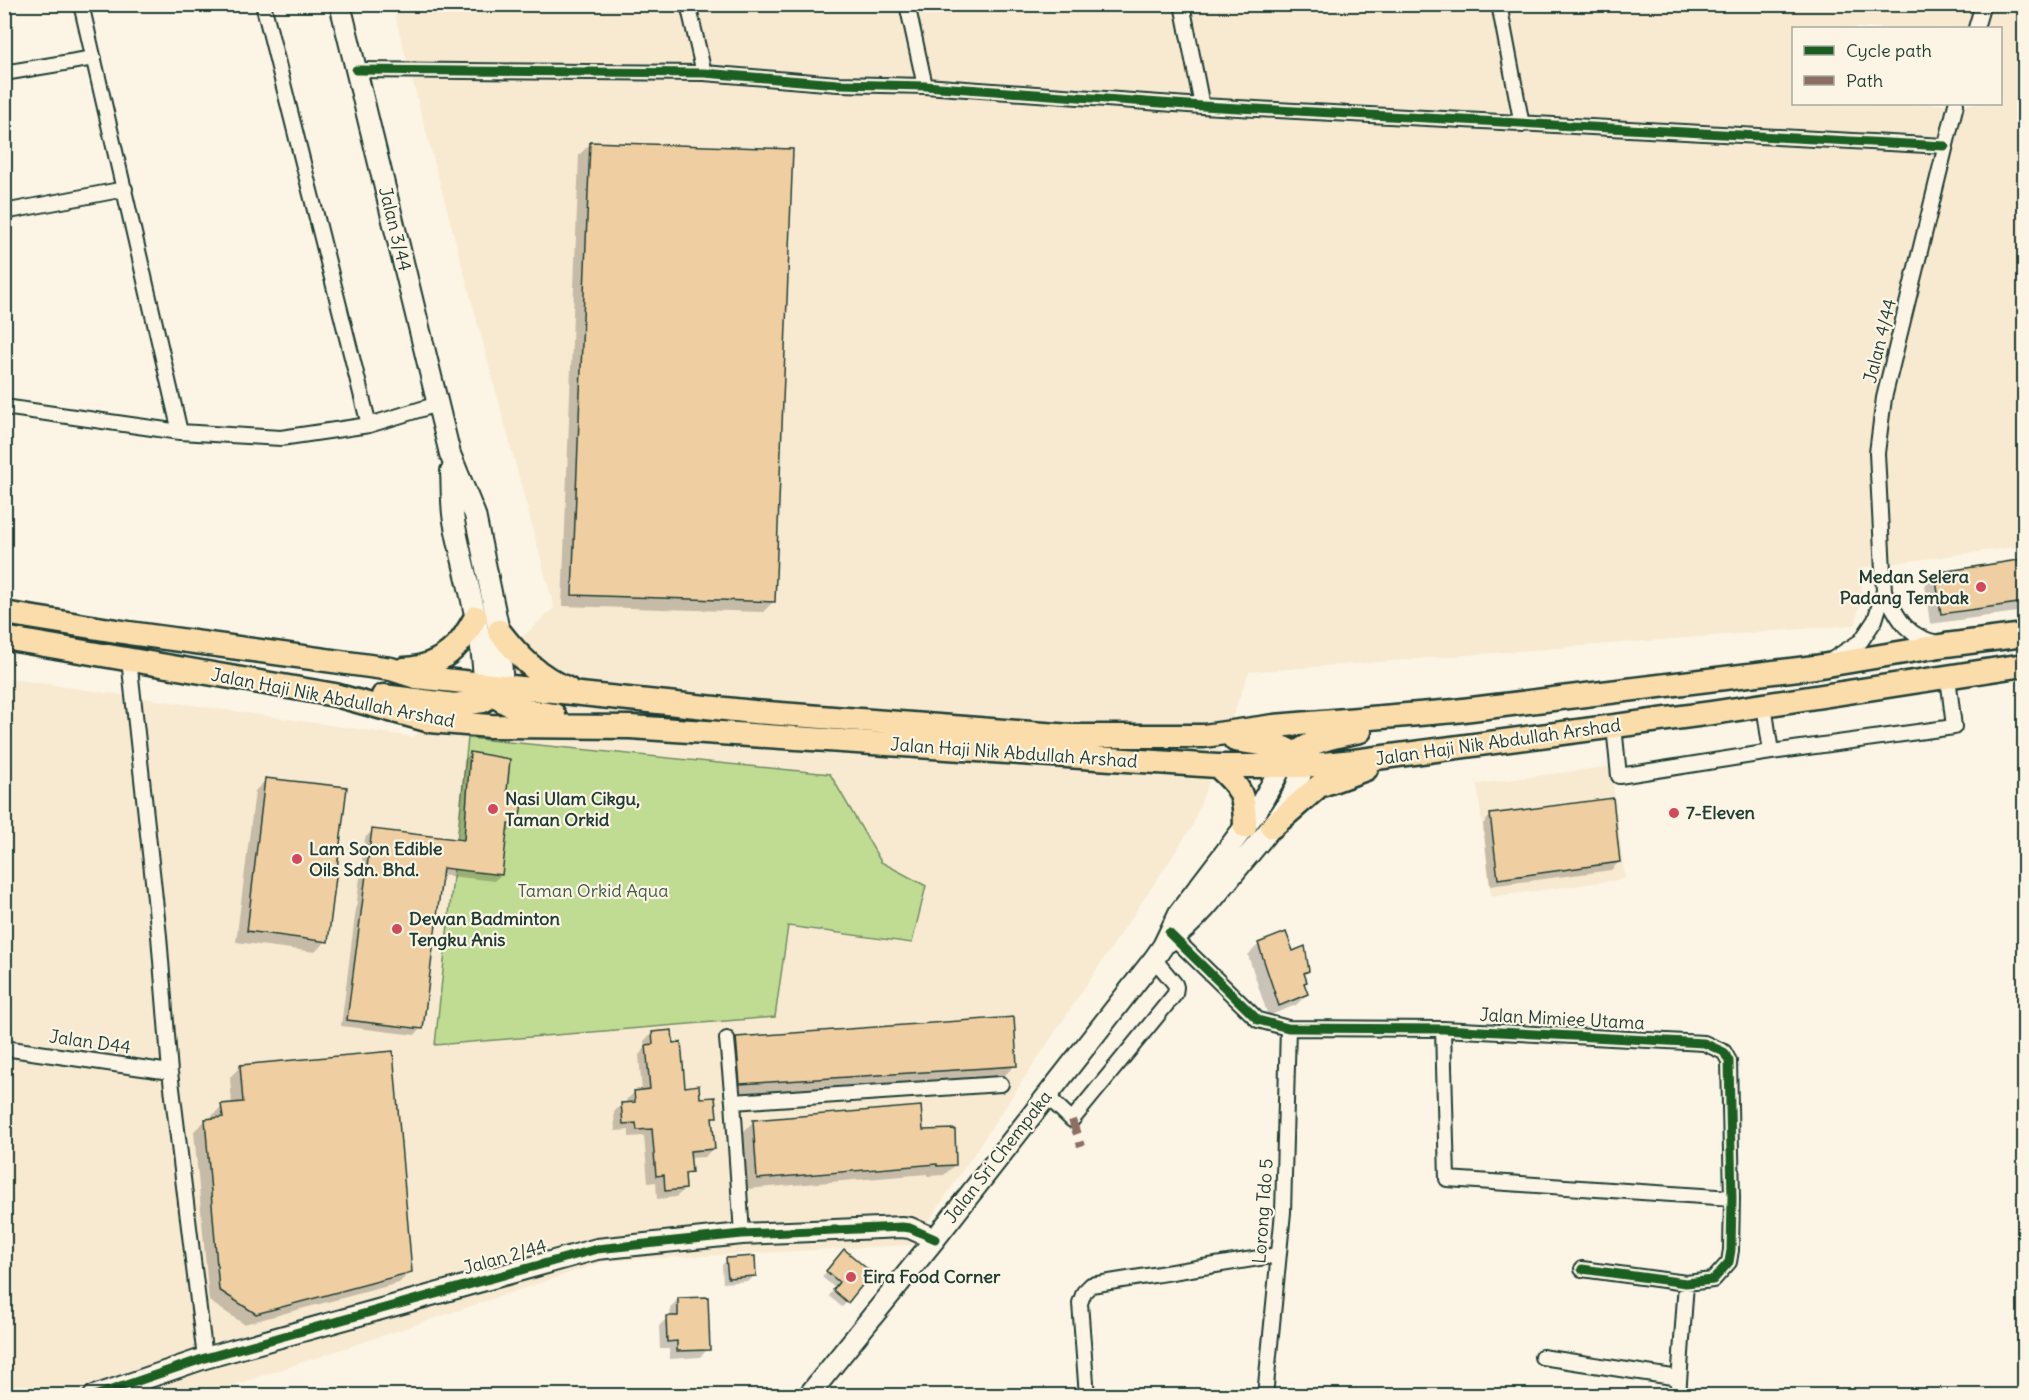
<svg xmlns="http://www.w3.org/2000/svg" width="2029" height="1400" font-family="Delius,sans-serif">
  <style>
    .built { fill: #f8ead1; fill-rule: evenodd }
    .green { fill: #c0dc93; stroke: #708c64; stroke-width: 1.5 }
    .shadow { fill: #0003 }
    .building { fill: #efcfa1; stroke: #1f3d34; stroke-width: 1.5 }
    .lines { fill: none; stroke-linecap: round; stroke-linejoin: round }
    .street-casing { stroke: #1f3d34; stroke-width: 18 }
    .secondary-casing { stroke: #1f3d34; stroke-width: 24 }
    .primary-casing { stroke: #1f3d34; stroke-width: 27 }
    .street { stroke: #fcf5e5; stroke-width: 14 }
    .secondary { stroke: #fcf5e5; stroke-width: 20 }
    .primary { stroke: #faddab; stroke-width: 22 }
    .quiet { stroke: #8d6e63; stroke-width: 8; stroke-dasharray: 15 8; stroke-linecap: butt }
    .cycleway-casing { stroke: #fcf5e5; stroke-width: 13 }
    .cycleway { stroke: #1b5e20; stroke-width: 9 }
    .poi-dot { fill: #d1495b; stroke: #fcf5e5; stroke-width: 2 }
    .labels { text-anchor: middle; stroke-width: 4.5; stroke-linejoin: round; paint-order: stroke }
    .street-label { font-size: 18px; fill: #1f3d34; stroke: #fcf5e5 }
    .poi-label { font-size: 18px; font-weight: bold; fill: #1f3d34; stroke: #fcf5e5; text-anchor: start }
    .park-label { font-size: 18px; fill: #3f5d47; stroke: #fcf5e5 }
  </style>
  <rect width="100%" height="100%" fill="#fcf5e5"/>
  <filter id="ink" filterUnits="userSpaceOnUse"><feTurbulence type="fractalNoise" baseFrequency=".0167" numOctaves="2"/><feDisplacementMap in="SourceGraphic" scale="12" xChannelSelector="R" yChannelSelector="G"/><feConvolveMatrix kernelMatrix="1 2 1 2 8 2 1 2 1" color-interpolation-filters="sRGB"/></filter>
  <g filter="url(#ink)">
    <path class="built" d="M 392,5 L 2024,5 L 2024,546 L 1865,567 L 1856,625 L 1249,672 L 1192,827 L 913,1245 L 606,1261 L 205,1395 L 5,1396 L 5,678 L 413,737 L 554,608 ZM 1794,28 L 2000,28 L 2000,104 L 1794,104 Z
      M 1611,766 L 1625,879 L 1491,897 L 1477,784 Z"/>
    <path class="green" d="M 468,738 L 830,774 L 881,862 L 926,886 L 912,943 L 788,926 L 775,1017 L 435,1045 Z"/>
    <path class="shadow" d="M 590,144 L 774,601 L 763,612 L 562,606 L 579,155 Z
      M 2024,561 L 2024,611 L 1930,624 L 1925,585 L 1936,574 Z
      M 470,754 L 505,792 L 517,825 L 510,831 L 505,831 L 501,875 L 494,881 L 441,875 L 421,1028 L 415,1035 L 341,1026 L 365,838 L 372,831 L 458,841 L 464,760 Z
      M 266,780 L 326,941 L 315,952 L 236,942 L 255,791 Z
      M 1491,815 L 1619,862 L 1611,870 L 1490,886 L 1483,824 Z
      M 1259,944 L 1292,952 L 1307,970 L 1303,975 L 1306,982 L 1303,984 L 1307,994 L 1296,1005 L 1268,1016 L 1248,955 Z
      M 652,1033 L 671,1045 L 684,1088 L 698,1099 L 715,1116 L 711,1121 L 713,1148 L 705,1157 L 689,1158 L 690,1172 L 684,1178 L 685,1189 L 676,1197 L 657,1199 L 656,1182 L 648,1183 L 644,1136 L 629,1137 L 629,1130 L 615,1131 L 614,1112 L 622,1104 L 627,1104 L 626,1100 L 635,1092 L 642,1092 L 639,1055 L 645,1048 L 644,1041 Z
      M 736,1038 L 1015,1065 L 1004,1076 L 730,1095 L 725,1049 Z
      M 241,1066 L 410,1272 L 399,1283 L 244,1324 L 209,1301 L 194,1131 L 206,1120 L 211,1120 L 211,1117 L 222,1106 L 232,1105 L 230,1077 Z
      M 754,1121 L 922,1132 L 955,1165 L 944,1175 L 927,1176 L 927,1174 L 747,1189 L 743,1132 Z
      M 839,1256 L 847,1302 L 842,1307 L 829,1296 L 835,1288 L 822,1277 Z
      M 727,1260 L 754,1276 L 749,1281 L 723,1283 L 722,1265 Z
      M 678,1299 L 708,1349 L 700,1357 L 670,1359 L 669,1349 L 660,1349 L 659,1326 L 667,1318 L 671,1318 L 670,1308 Z"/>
    <path class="building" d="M 590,142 L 793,149 L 775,602 L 572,595 Z
      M 2025,559 L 2025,602 L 1941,614 L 1935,573 Z
      M 470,752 L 510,759 L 507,791 L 523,794 L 519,825 L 508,824 L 502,875 L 443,868 L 423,1029 L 347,1020 L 372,829 L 464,840 Z
      M 265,778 L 347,787 L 328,942 L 247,931 Z
      M 1613,798 L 1620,862 L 1498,879 L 1490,814 Z
      M 1286,932 L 1293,951 L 1305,946 L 1309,971 L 1304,973 L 1307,982 L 1304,983 L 1308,994 L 1279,1006 L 1258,943 Z
      M 1014,1017 L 1017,1066 L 740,1084 L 736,1037 Z
      M 672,1030 L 673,1043 L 681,1042 L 685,1087 L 699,1085 L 700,1098 L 715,1097 L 717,1117 L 712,1117 L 715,1149 L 690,1151 L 692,1172 L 685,1173 L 686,1189 L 665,1191 L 664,1175 L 656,1176 L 652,1129 L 637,1130 L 636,1123 L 623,1124 L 621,1103 L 635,1102 L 634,1091 L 650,1089 L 646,1045 L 653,1044 L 652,1032 Z
      M 393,1051 L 412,1272 L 256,1314 L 219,1290 L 205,1119 L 223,1117 L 221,1104 L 243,1102 L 240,1065 Z
      M 921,1106 L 923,1130 L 955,1129 L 956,1165 L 937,1166 L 937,1164 L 757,1179 L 753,1120 Z
      M 844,1249 L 872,1273 L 848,1303 L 833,1290 L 839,1282 L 826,1271 Z
      M 755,1256 L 756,1276 L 728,1278 L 726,1258 Z
      M 708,1297 L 710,1350 L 677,1351 L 677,1341 L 667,1342 L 666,1316 L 678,1316 L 678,1298 Z"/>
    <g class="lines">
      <g class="street-casing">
        <path id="street" d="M 81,4 L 180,432
          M 263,4 L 369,425
          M 688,4 L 704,73
          M 907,4 L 925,86
          M 1182,4 L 1202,106
          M 1499,4 L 1522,125
          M 1976,28 L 1983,4
          M 356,70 L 704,73 L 838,84 L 925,86 L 1202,106 L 1945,146
          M 4,73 L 94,58
          M 4,212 L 125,189
          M 4,407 L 180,432 L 281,438 L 369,425 L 438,404
          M 1884,591 C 1898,618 1906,637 1938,643
          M 129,659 L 159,936 L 170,1072 L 205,1358
          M 1833,659 L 1861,641 L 1875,620 L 1884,591 L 1877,453 L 1884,398 L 1956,104
          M 1764,705 L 1771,752
          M 1614,726 L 1619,776 L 1771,752 L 1954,727 L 1948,677
          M 1169,933 L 1258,1020 L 1288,1028 L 1443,1029 L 1704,1043 L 1724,1052 L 1729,1061 L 1732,1198 L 1731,1250 L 1729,1262 L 1713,1280 L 1686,1283 L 1582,1269
          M 1443,1029 L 1447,1179 L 1732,1198
          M 727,1039 L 733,1102
          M 4,1048 L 170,1072
          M 1046,1095 L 1072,1120 L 1175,994 L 1176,987 L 1175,984 L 1154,959
          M 742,1234 L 733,1102 L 1001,1084
          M 1542,1357 L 1679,1378
          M 1087,1396 L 1080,1303 L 1084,1292 L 1091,1285 L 1278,1255
          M 1265,1396 L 1283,1212 L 1288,1028
          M 1678,1396 L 1686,1283"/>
      </g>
      <g class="secondary-casing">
        <path id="secondary" d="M 340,4 L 450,454 L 475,515 L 499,631 L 503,687
          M 451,471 C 452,487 451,505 454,521 C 464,575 483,629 484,684
          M 1168,942 C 1197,921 1219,892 1241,864 C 1265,835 1295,804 1303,766
          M 94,1396 L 205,1358 L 597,1249 L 742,1234 L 902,1227 L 910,1228 L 935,1239
          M 808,1396 L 935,1239 L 1154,959 L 1163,946 L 1179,913 L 1256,812 L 1282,766"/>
      </g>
      <g class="primary-casing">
        <path id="primary" d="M 4,613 L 129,633 L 391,669 L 416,677 L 754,712 L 1071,736 L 1204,736 L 1274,726 L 1455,711 L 1815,667 L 1946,645 L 2024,635
          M 499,631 C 520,658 537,675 568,689
          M 4,638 L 335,695 L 430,721 L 490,726 L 630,727 L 1217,766 L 1303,766 L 1354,761 L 1712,713 L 2024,665
          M 404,669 C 425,669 447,658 460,642 C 466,635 471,625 476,617
          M 485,685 C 506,709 523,711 554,715
          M 383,696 L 455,705 L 483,701 L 503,687
          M 1235,740 L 1282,747 L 1294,753 L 1302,765
          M 1217,766 C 1241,787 1245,795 1245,827
          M 1282,766 C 1305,741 1328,738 1360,731
          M 1272,827 L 1319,786 L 1366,769"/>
      </g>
      <use href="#street" class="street"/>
      <use href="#secondary" class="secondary"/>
      <use href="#primary" class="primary"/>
      <path class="quiet" d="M 1072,1120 L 1081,1146"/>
      <g class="cycleway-casing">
        <path id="cycleway" d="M 356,70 L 704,73 L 838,84 L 925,86 L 1202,106 L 1945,146
          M 1169,933 L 1258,1020 L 1288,1028 L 1443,1029 L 1704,1043 L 1724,1052 L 1729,1061 L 1732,1198 L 1731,1250 L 1729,1262 L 1713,1280 L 1686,1283 L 1582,1269
          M 94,1396 L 205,1358 L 597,1249 L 742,1234 L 902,1227 L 910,1228 L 935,1239"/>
      </g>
      <use href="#cycleway" class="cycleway"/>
    </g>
  </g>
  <g class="poi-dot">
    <circle cx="1981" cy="587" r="6"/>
    <circle cx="493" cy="809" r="6"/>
    <circle cx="1674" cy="813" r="6"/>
    <circle cx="297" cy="859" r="6"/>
    <circle cx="397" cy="929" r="6"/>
    <circle cx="851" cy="1277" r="6"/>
  </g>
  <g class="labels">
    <g class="street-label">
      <text transform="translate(395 229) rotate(76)" y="6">Jalan 3/44</text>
      <text transform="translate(1880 341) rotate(-76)" y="6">Jalan 4/44</text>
      <text transform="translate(333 698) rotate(11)" y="6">Jalan Haji Nik Abdullah Arshad</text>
      <text transform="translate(1498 742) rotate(-8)" y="6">Jalan Haji Nik Abdullah Arshad</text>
      <text transform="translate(1014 753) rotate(4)" y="6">Jalan Haji Nik Abdullah Arshad</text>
      <text transform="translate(1562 1019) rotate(3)" y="6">Jalan Mimiee Utama</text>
      <text transform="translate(90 1042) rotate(8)" y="6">Jalan D44</text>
      <text transform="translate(998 1157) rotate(-52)" y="6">Jalan Sri Chempaka</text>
      <text transform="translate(1263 1211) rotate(-86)" y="6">Lorong Tdo 5</text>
      <text transform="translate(505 1257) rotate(-16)" y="6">Jalan 2/44</text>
    </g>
    <g class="poi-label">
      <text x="1969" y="583" text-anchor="end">Medan Selera<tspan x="1969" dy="21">Padang Tembak</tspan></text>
      <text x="505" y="805">Nasi Ulam Cikgu,<tspan x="505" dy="21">Taman Orkid</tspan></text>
      <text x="1686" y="819">7-Eleven</text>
      <text x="309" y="855">Lam Soon Edible<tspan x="309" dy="21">Oils Sdn. Bhd.</tspan></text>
      <text x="409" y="925">Dewan Badminton<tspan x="409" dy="21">Tengku Anis</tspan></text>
      <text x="863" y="1283">Eira Food Corner</text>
    </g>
    <g class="park-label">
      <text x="593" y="897">Taman Orkid Aqua</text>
    </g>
  </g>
  <rect width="2029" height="1400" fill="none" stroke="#fcf5e5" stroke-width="24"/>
  <rect x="12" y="12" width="2005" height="1376" fill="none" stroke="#1f3d34" stroke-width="2" filter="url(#ink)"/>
  <rect x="1792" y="27" width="210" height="78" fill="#fcf5e5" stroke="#a4ab9e" stroke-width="1.5"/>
  <rect x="1804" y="46" width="30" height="9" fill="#1b5e20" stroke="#a4ab9e" stroke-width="1.5"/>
  <text x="1846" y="57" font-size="18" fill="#1f3d34">Cycle path</text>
  <rect x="1804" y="76" width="30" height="9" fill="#8d6e63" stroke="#a4ab9e" stroke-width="1.5"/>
  <text x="1846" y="87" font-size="18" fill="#1f3d34">Path</text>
</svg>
